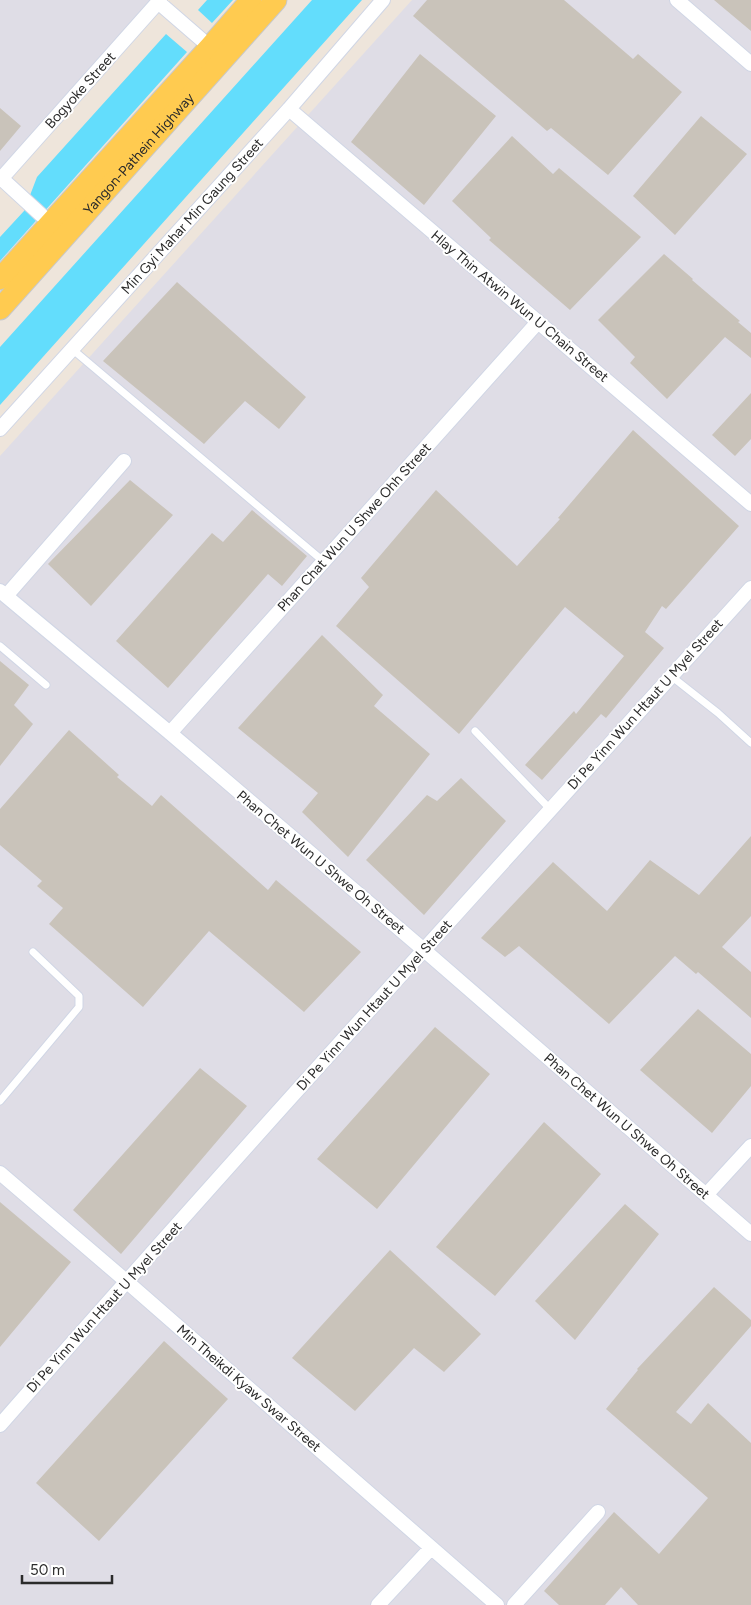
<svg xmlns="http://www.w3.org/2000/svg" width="751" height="1605" font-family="Figtree,sans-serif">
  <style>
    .industrial { fill: #dfdde6 }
    .water { fill: #63ddfc }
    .building { fill: #c9c3ba }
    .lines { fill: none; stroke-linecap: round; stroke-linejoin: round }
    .lane-casing { stroke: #d0d6e5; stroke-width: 9 }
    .street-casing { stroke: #d0d6e5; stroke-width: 16 }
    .primary-casing { stroke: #c8c8c8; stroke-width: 23 }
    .lane { stroke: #fff; stroke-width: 7 }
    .street { stroke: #fff; stroke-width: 14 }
    .primary { stroke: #ffcb50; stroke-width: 21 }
    .labels { text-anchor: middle; stroke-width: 4; stroke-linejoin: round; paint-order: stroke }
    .street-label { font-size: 14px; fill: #2b2b2b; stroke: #fff }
  </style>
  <rect width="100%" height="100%" fill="#eee5db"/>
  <path class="industrial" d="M 0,0 L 152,0 L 0,171 Z
    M 412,0 L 751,0 L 751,1605 L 0,1605 L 0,456 Z"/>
  <path class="water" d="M 207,0 L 233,0 L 212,23 L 198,10 Z
    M 312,0 L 362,0 L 0,405 L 0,347 Z
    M 166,34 L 187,52 L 0,261 L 0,237 L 24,211 L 37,177 Z"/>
  <path class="building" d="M 427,0 L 564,0 L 633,59 L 638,54 L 682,92 L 608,175 L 551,128 L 547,131 L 413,16 Z
    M 714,0 L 751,0 L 751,31 Z
    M 420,54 L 496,116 L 424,205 L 351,142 Z
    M 0,108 L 21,126 L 0,151 Z
    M 701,116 L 747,154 L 675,235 L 633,196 Z
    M 512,136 L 553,174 L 559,168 L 641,237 L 570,310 L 489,240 L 491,238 L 452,201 Z
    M 664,254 L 693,279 L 692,280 L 740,321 L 738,322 L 751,333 L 751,358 L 725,337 L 667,399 L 630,363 L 635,357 L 598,320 Z
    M 177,282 L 306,397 L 279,429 L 245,401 L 204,444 L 103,361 Z
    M 751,393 L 751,439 L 735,456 L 712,435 Z
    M 633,430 L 739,526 L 666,609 L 662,606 L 645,632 L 664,648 L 606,718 L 601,714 L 542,780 L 525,765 L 574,711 L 576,714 L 624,656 L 565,607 L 459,734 L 336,626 L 369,587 L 361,578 L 436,490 L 517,566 L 560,519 L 558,518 Z
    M 130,480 L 173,515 L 91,606 L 48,564 Z
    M 252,510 L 307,556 L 282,586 L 268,574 L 168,688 L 116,641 L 212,533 L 223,542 Z
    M 322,635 L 383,695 L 374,706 L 430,754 L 348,857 L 302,812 L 318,793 L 238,728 Z
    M 0,661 L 29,685 L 14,705 L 33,724 L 0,766 Z
    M 69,730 L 119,775 L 117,777 L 152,806 L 161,795 L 268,890 L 276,880 L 361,952 L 304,1012 L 209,931 L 143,1007 L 49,924 L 63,908 L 37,886 L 42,881 L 0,845 L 0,809 Z
    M 461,778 L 506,821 L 424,915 L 366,860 L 427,795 L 437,801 Z
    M 751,836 L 751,916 L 722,947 L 751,972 L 751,1018 L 698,972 L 696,974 L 675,956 L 609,1024 L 519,946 L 505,957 L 481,938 L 553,862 L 607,911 L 650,860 L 699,895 Z
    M 698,1009 L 751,1054 L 751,1086 L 712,1133 L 640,1070 Z
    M 435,1027 L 490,1074 L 377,1209 L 317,1159 Z
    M 200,1068 L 247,1106 L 121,1254 L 73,1210 Z
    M 544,1122 L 601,1174 L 495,1296 L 436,1247 Z
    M 0,1202 L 71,1262 L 0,1347 Z
    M 625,1204 L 659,1234 L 575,1340 L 535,1301 Z
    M 390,1250 L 481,1334 L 444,1372 L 414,1348 L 355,1411 L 292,1358 Z
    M 714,1287 L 751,1320 L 751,1326 L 676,1412 L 691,1424 L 708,1403 L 751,1443 L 751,1605 L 638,1605 L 621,1587 L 605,1605 L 559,1605 L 544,1591 L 614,1512 L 659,1554 L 708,1498 L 606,1409 L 638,1370 L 637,1369 Z
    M 164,1341 L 228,1399 L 99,1541 L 36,1483 Z"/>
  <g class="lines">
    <g class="lane-casing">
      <path id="lane" d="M 72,349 L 323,561
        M 0,646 L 46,685
        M 671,676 L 718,713 L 751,743
        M 475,731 L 550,809
        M 0,1101 L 79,1007 L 79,996 L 33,952"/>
    </g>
    <g class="street-casing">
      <path id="street" d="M 677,0 L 751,64
        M 158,2 L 210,47
        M 289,109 L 751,504
        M 2,179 L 50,223
        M 0,180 L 160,0
        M 0,429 L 289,109 L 383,0
        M 0,591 L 170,733 L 424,950 L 751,1234
        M 6,596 L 124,461
        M 170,733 L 538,322
        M 0,1173 L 126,1281 L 497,1605
        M 706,1195 L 751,1146
        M 0,1425 C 247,1143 500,866 751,588
        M 378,1605 L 431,1548
        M 514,1605 L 598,1512"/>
    </g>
    <g class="primary-casing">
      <g id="primary">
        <path d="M 0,279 L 210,47 L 251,0"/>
        <path id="s1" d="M 0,309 L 276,0"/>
      </g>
    </g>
    <use href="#lane" class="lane"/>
    <use href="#street" class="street"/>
    <use href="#primary" class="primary"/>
  </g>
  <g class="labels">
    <g class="street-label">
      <text transform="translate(80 90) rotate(-48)" y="5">Bogyoke Street</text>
      <text dy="5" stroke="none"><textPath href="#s1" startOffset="208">Yangon-Pathein Highway</textPath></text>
      <text transform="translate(192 216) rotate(-48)" y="5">Min Gyi Mahar Min Gaung Street</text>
      <text transform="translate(520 306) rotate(40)" y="5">Hlay Thin Atwin Wun U Chain Street</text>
      <text transform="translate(354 527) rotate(-48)" y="5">Phan Chat Wun U Shwe Ohh Street</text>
      <text transform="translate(645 704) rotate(-48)" y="5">Di Pe Yinn Wun Htaut U Myel Street</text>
      <text transform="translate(321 862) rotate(40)" y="5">Phan Chet Wun U Shwe Oh Street</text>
      <text transform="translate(374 1005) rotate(-48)" y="5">Di Pe Yinn Wun Htaut U Myel Street</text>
      <text transform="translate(627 1126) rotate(41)" y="5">Phan Chet Wun U Shwe Oh Street</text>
      <text transform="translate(104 1307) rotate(-48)" y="5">Di Pe Yinn Wun Htaut U Myel Street</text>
      <text transform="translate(249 1388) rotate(41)" y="5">Min Theikdi Kyaw Swar Street</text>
    </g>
  </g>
  <path d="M22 1575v8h90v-8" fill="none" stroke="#2b2b2b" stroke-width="2.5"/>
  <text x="30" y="1575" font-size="15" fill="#2b2b2b" stroke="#ffffff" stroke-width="4" paint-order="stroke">50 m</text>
</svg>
